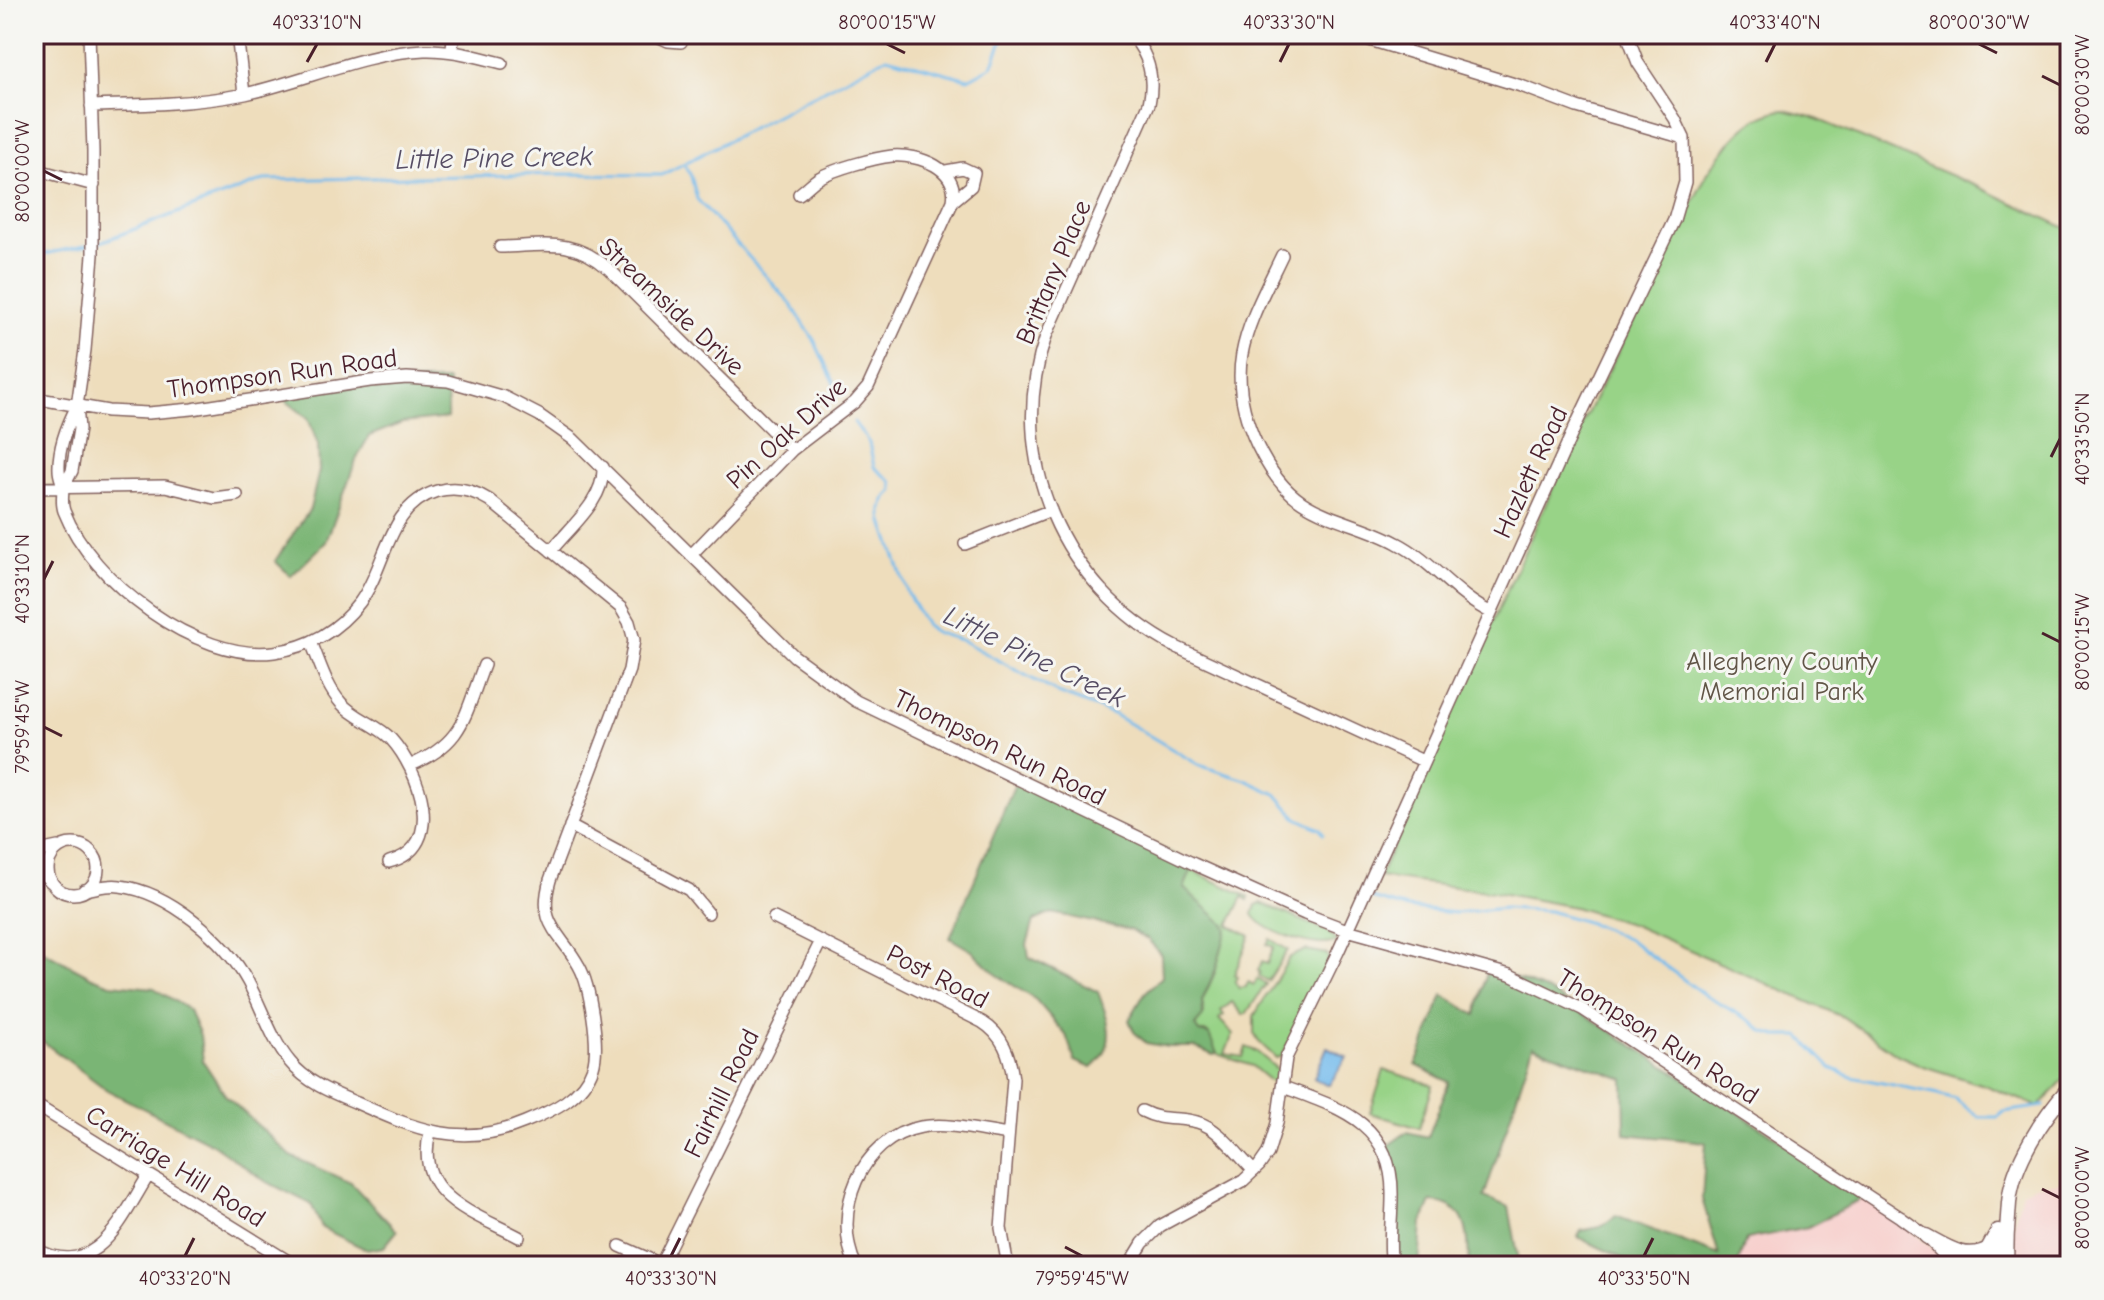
<svg xmlns="http://www.w3.org/2000/svg" width="2104" height="1300" font-family="'Comic Neue',sans-serif">
  <style>
    .built { fill: #f7d0cd }
    .green { fill: #98d387; stroke: #717959; stroke-width: 2 }
    .forest { fill: #7ab574; stroke: #626a50; stroke-width: 2 }
    .water { fill: #75bbec; stroke: #606d8c; stroke-width: 2 }
    .lines { fill: none; stroke-linecap: round; stroke-linejoin: round }
    .stream { stroke: #75bbec; stroke-width: 3 }
    .minor-casing { stroke: #83625e; stroke-width: 14 }
    .major-casing { stroke: #83625e; stroke-width: 17 }
    .minor { stroke: #fff; stroke-width: 11 }
    .major { stroke: #fff; stroke-width: 14 }
    .ticks { fill: none; stroke: #4a1f2b; stroke-width: 3 }
    .labels { text-anchor: middle; stroke-width: 6; stroke-linejoin: round; paint-order: stroke }
    .street-label { font-size: 26px; fill: #4a1f2b; stroke: #f6f6f2 }
    .park-label { font-size: 26px; fill: #615547; stroke: #f6f6f2 }
    .water-label { font-size: 28px; font-style: italic; fill: #574e65; stroke: #f6f6f2 }
    .neatline { fill: none; stroke: #4a1f2b; stroke-width: 3 }
    .ticks-label { font-size: 20px; text-anchor: middle; fill: #4a1f2b }
  </style>
  <rect width="100%" height="100%" fill="#f6f6f2"/>
  <filter id="ink" filterUnits="userSpaceOnUse"><feTurbulence type="fractalNoise" baseFrequency=".0125" numOctaves="2"/><feDisplacementMap in="SourceGraphic" scale="16" xChannelSelector="R" yChannelSelector="G"/><feConvolveMatrix kernelMatrix="1 2 1 2 8 2 1 2 1" color-interpolation-filters="sRGB"/></filter>
  <filter id="wash" filterUnits="userSpaceOnUse"><feTurbulence type="fractalNoise" baseFrequency=".006" numOctaves="4" result="noise"/><feDisplacementMap in="SourceGraphic" scale="32" xChannelSelector="R" yChannelSelector="G"/><feGaussianBlur stdDeviation="1.8" result="paint"/><feColorMatrix in="noise" values="0 0 0 0 0 0 0 0 0 0 0 0 0 0 0 0 0 1.4 0 .05"/><feComposite in="paint" operator="in"/></filter>
  <g filter="url(#wash)">
    <rect width="100%" height="100%" fill="#eeddbc"/>
    <path class="built" d="M 2070,1181 L 2070,1266 L 2016,1266 L 2013,1229 L 2022,1191 L 2036,1185 Z
      M 1868,1196 L 1954,1266 L 1737,1266 L 1746,1239 L 1808,1227 Z"/>
    <path class="green" d="M 1784,110 L 1812,117 L 1983,189 L 2070,230 L 2070,1072 L 2039,1107 L 1984,1085 L 1923,1066 L 1898,1055 L 1843,1017 L 1633,925 L 1574,907 L 1494,892 L 1379,877 L 1576,436 L 1707,174 C 1727,146 1746,114 1784,110 Z
      M 1191,870 L 1249,897 L 1248,900 L 1243,897 L 1229,925 L 1250,936 L 1234,975 L 1237,977 L 1235,982 L 1239,988 L 1246,987 L 1248,982 L 1254,985 L 1257,979 L 1266,984 L 1246,1014 L 1243,1015 L 1232,1002 L 1221,1011 L 1224,1015 L 1219,1019 L 1233,1034 L 1225,1054 L 1243,1057 L 1246,1047 L 1256,1051 L 1278,1070 L 1277,1087 L 1252,1066 L 1217,1054 L 1207,1032 L 1199,1032 L 1196,1029 L 1196,1022 L 1204,1014 L 1202,1001 L 1216,970 L 1184,888 Z
      M 1261,903 L 1327,931 L 1336,941 C 1320,952 1259,930 1253,914 L 1256,905 Z
      M 1270,939 L 1288,950 L 1268,981 L 1259,976 L 1260,972 L 1258,971 L 1262,961 L 1267,963 L 1274,947 L 1267,944 Z
      M 1306,950 L 1327,954 L 1329,959 L 1282,1056 L 1276,1058 L 1258,1041 L 1254,1033 L 1254,1016 L 1290,957 Z
      M 1384,1070 L 1433,1085 L 1419,1128 L 1370,1113 Z"/>
    <path class="forest" d="M 370,381 L 448,381 L 447,418 L 402,423 L 369,436 L 356,460 L 326,542 L 291,576 L 275,561 L 310,509 L 319,471 L 318,445 L 308,418 L 280,396 Z
      M 1017,779 L 1194,864 L 1184,888 L 1225,925 L 1227,929 L 1216,969 L 1202,1001 L 1203,1017 L 1195,1026 L 1199,1032 L 1209,1034 L 1217,1054 L 1213,1055 L 1195,1047 L 1168,1047 L 1146,1043 L 1134,1032 L 1129,1020 L 1145,993 L 1162,977 L 1161,955 L 1148,939 L 1130,930 L 1052,913 L 1034,921 L 1027,944 L 1029,957 L 1098,992 C 1109,1020 1118,1046 1092,1068 L 1075,1061 L 1066,1035 L 1036,1000 L 996,974 L 972,951 L 950,938 Z
      M 34,946 L 92,977 L 111,984 L 154,988 L 189,1010 L 200,1035 L 203,1061 L 226,1096 L 291,1156 L 351,1183 L 397,1231 L 384,1247 L 367,1250 L 322,1228 L 311,1204 L 265,1181 L 211,1143 L 107,1090 L 34,1035 Z
      M 1488,968 L 1548,991 L 1868,1196 L 1808,1227 L 1746,1239 L 1737,1266 L 1638,1266 L 1578,1237 L 1581,1231 L 1600,1227 L 1616,1216 L 1719,1255 L 1702,1199 L 1706,1142 L 1625,1134 L 1624,1079 L 1533,1046 L 1484,1197 L 1509,1207 L 1520,1266 L 1469,1266 C 1468,1235 1470,1204 1431,1202 L 1422,1223 L 1419,1266 L 1392,1266 L 1392,1196 L 1383,1149 L 1407,1132 L 1428,1137 L 1449,1082 L 1416,1065 L 1443,995 L 1476,1015 Z"/>
    <path class="water" d="M 1327,1047 L 1347,1057 L 1329,1085 L 1326,1085 L 1314,1078 Z"/>
    <g class="lines">
      <path class="stream" d="M 684,164 L 691,176 L 697,199 L 791,304 L 814,340 L 839,393
        M 98,243 L 264,180 L 565,174 L 662,175 L 887,57 L 968,79 L 992,66 L 1005,34
        M 34,256 L 90,245
        M 854,422 L 869,443 L 874,467 L 892,482 L 893,491 C 882,501 880,508 883,522 L 908,594 L 926,626 L 937,633 L 963,641 L 1058,693 L 1113,714 L 1199,765 L 1246,780 L 1276,794 L 1297,818 L 1320,829 L 1323,834
        M 1371,898 L 1407,908 L 1455,913 L 1505,908 L 1549,911 L 1596,925 L 1631,941 L 1706,996 L 1751,1021 L 1764,1032 L 1777,1036 L 1800,1036 L 1831,1068 L 1852,1077 L 1934,1093 L 1955,1099 L 1979,1117 L 1998,1117 L 2004,1112 L 2044,1106
        M 2063,1117 L 2070,1119"/>
    </g>
  </g>
  <g filter="url(#ink)">
    <g class="lines">
      <g class="minor-casing">
        <path id="minor" d="M 237,34 L 244,94
          M 653,34 L 668,41 L 681,42
          M 1131,34 C 1149,55 1155,77 1149,104 L 1046,336 C 1004,458 1063,588 1176,647 L 1423,761
          M 1350,34 L 1521,86 L 1577,107 L 1684,138
          M 452,51 L 453,34
          M 91,106 C 142,105 195,104 245,94 C 304,81 363,53 424,50 C 451,49 477,57 502,63
          M 34,169 L 94,185
          M 946,171 L 963,168 L 974,173 L 971,186 L 953,201
          M 500,247 C 545,246 572,237 609,269 L 792,450
          M 1282,255 C 1248,326 1221,368 1257,445 C 1268,468 1281,488 1302,502 C 1331,521 1367,526 1397,543 C 1432,561 1455,595 1490,612
          M 34,398 L 108,411 L 148,413 L 192,409 L 370,381 L 407,378 L 448,381 L 504,397 L 539,415 L 573,439 L 794,656 L 856,701 L 1194,864 L 1305,914 L 1347,930 L 1510,975 L 1582,1009 L 1900,1217 L 1926,1236 L 1954,1266
          M 77,406 C 67,425 58,448 59,470 C 59,476 62,481 63,487 C 63,496 61,503 64,511 C 91,581 197,662 274,652 C 310,647 338,631 360,602 C 387,566 387,506 437,491 C 456,486 473,490 489,500 L 621,608 L 629,622 L 634,640 L 629,670 L 550,880 C 537,926 560,931 579,966 C 590,985 600,1046 593,1067 C 583,1097 552,1111 525,1122 C 461,1149 415,1129 357,1103 C 333,1093 307,1083 290,1062 C 271,1039 262,1008 248,982 C 225,940 169,892 120,886 C 108,884 97,888 84,890
          M 34,488 L 165,486 L 214,498 L 237,495
          M 63,488 L 72,471 L 79,429 L 77,406 L 85,350 L 93,255 L 93,151 L 89,34
          M 965,544 L 1051,510
          M 551,551 C 570,527 605,500 603,467
          M 691,555 L 792,450 L 855,402 L 868,387 L 953,201 C 959,168 919,154 892,156 C 874,158 834,169 819,178 C 812,182 806,189 799,194
          M 311,642 C 320,663 326,686 341,703 C 355,719 377,724 391,739 C 419,770 448,847 389,862
          M 409,766 C 464,743 464,717 484,665
          M 570,826 L 689,890 L 708,913
          M48 869a25 25 0 1 1 50 0a25 25 0 1 1-50 0Z
          M 34,852 L 58,847
          M 34,865 L 51,882
          M 774,918 L 982,1022 C 1003,1035 1010,1055 1013,1079 L 1001,1228 L 1008,1266
          M 1283,1087 C 1341,1108 1394,1124 1392,1197 C 1392,1221 1388,1242 1392,1266
          M 34,1104 L 296,1266
          M 1142,1111 C 1163,1122 1177,1116 1197,1122 C 1220,1128 1238,1156 1254,1171
          M 430,1132 C 413,1196 474,1213 519,1237
          M 620,1246 L 665,1266
          M 34,1248 C 96,1283 121,1219 148,1176
          M 661,1264 L 821,941
          M 856,1266 C 831,1214 860,1138 921,1127 C 948,1122 981,1131 1008,1135
          M 1129,1266 L 1143,1243 L 1160,1226 L 1243,1181 L 1259,1166 L 1268,1153 L 1277,1123 L 1286,1058 L 1338,952 L 1574,429 L 1674,220 L 1685,182 L 1684,138 L 1675,119 L 1638,63 L 1627,34"/>
      </g>
      <g class="major-casing">
        <path id="major" d="M 1926,1236 C 1945,1246 1967,1262 1988,1249 L 1998,1231
          M 1993,1266 L 1997,1240
          M 2006,1266 C 2006,1245 2007,1224 2009,1203 C 2012,1163 2044,1116 2070,1087"/>
      </g>
      <use href="#minor" class="minor"/>
      <use href="#major" class="major"/>
    </g>
  </g>
  <path class="ticks" d="M 887,44 L 905,53M 1979,44 L 1997,53M 307,62 L 317,44M 1280,62 L 1289,44M 1766,62 L 1775,44M 2042,76 L 2060,85M 44,171 L 62,180M 2051,457 L 2060,439M 44,579 L 53,561M 2042,633 L 2060,642M 44,727 L 62,736M 2042,1189 L 2060,1198M 1065,1247 L 1082,1256M 185,1256 L 194,1238M 671,1256 L 680,1238M 1644,1256 L 1653,1238"/>
  <g class="labels">
    <g class="street-label">
      <text transform="translate(1053 272) rotate(-67)" y="9">Brittany Place</text>
      <text transform="translate(672 306) rotate(43)" y="9">Streamside Drive</text>
      <text transform="translate(282 373) rotate(-8)" y="9">Thompson Run Road</text>
      <text transform="translate(786 433) rotate(-42)" y="9">Pin Oak Drive</text>
      <text transform="translate(1530 472) rotate(-65)" y="9">Hazlett Road</text>
      <text transform="translate(1000 747) rotate(26)" y="9">Thompson Run Road</text>
      <text transform="translate(938 976) rotate(27)" y="9">Post Road</text>
      <text transform="translate(1658 1036) rotate(32)" y="9">Thompson Run Road</text>
      <text transform="translate(721 1093) rotate(-64)" y="9">Fairhill Road</text>
      <text transform="translate(176 1166) rotate(32)" y="9">Carriage Hill Road</text>
    </g>
    <g class="park-label">
      <text x="1782" y="670">Allegheny County<tspan x="1782" dy="30">Memorial Park</tspan></text>
    </g>
    <g class="water-label">
      <text transform="translate(494 157) rotate(-1)" y="10">Little Pine Creek</text>
      <text transform="translate(1035 656) rotate(26)" y="10">Little Pine Creek</text>
    </g>
  </g>
  <rect width="2104" height="1300" fill="none" stroke="#f6f6f2" stroke-width="88"/>
  <rect x="44" y="44" width="2016" height="1212" class="neatline"/>
  <g class="ticks-label">
    <text x="317" y="29">40°33'10"N</text>
    <text x="887" y="29">80°00'15"W</text>
    <text x="1289" y="29">40°33'30"N</text>
    <text x="1775" y="29">40°33'40"N</text>
    <text x="1979" y="29">80°00'30"W</text>
    <text transform="translate(2082 85) rotate(-90)" y="7">80°00'30"W</text>
    <text transform="translate(22 171) rotate(-90)" y="7">80°00'00"W</text>
    <text transform="translate(2082 439) rotate(-90)" y="7">40°33'50"N</text>
    <text transform="translate(22 579) rotate(-90)" y="7">40°33'10"N</text>
    <text transform="translate(2082 642) rotate(-90)" y="7">80°00'15"W</text>
    <text transform="translate(22 727) rotate(-90)" y="7">79°59'45"W</text>
    <text transform="translate(2082 1198) rotate(-90)" y="7">80°00'00"W</text>
    <text x="185" y="1285">40°33'20"N</text>
    <text x="671" y="1285">40°33'30"N</text>
    <text x="1082" y="1285">79°59'45"W</text>
    <text x="1644" y="1285">40°33'50"N</text>
  </g>
</svg>
